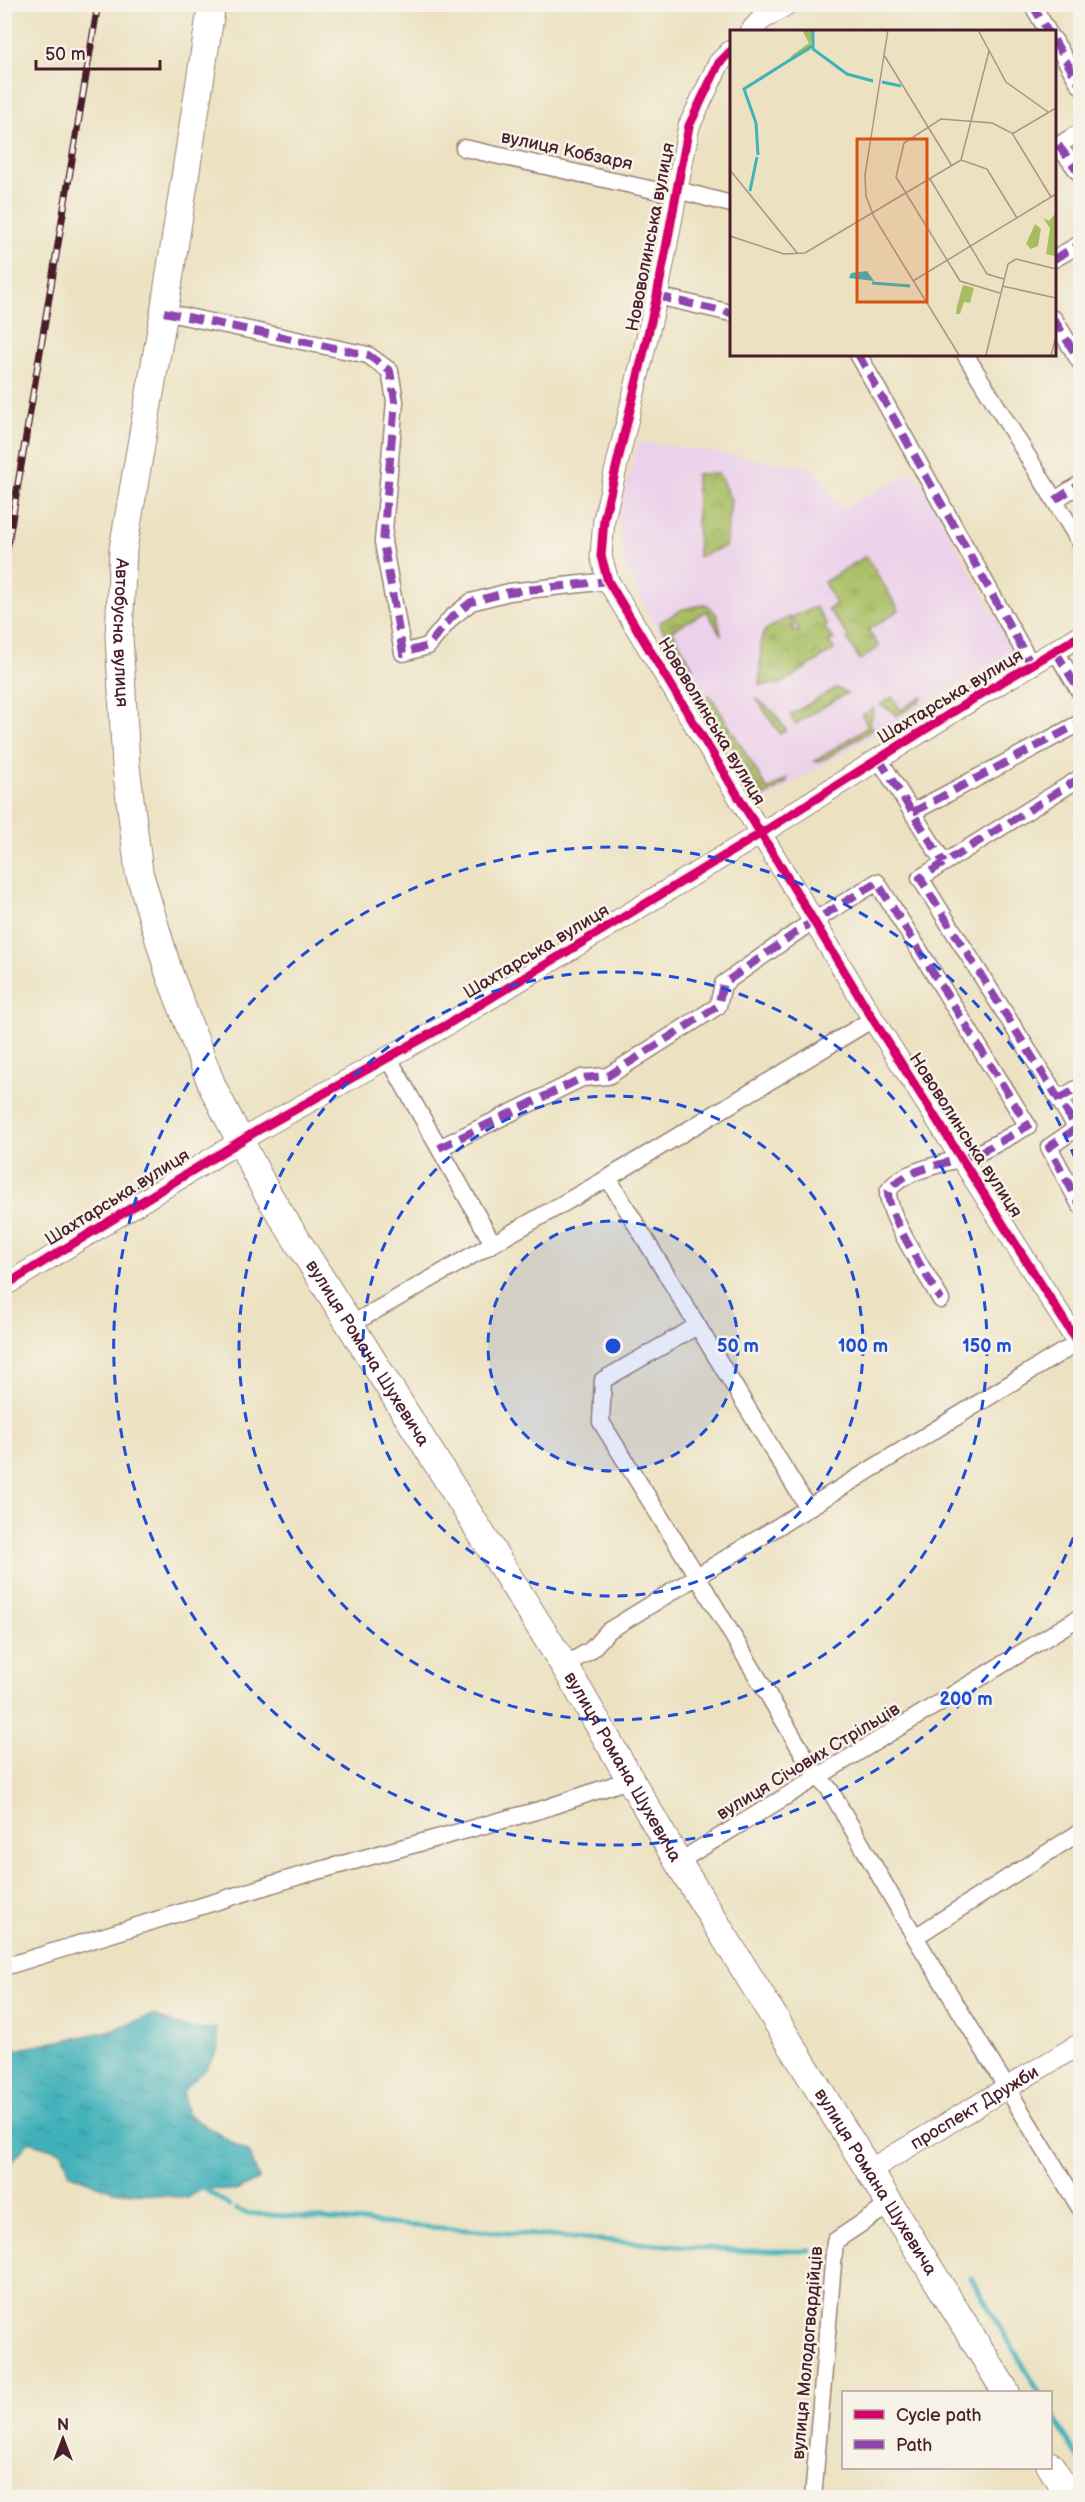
<svg xmlns="http://www.w3.org/2000/svg" width="1085" height="2502" font-family="'Balsamiq Sans',sans-serif">
  <style>
    .built { fill: #ecd1ea }
    .grass { fill: url(#grass-tufts); stroke: #786e46; stroke-width: 1.5 }
    .park { fill: url(#park-crowns); stroke: #786e46; stroke-width: 1.5 }
    .water { fill: url(#water-ripples); stroke: #466872; stroke-width: 1.5 }
    .lines { fill: none; stroke-linecap: round; stroke-linejoin: round }
    .stream { stroke: #41b1ba; stroke-width: 5 }
    .minor-casing { stroke: #9b8076; stroke-width: 19 }
    .tertiary-casing { stroke: #9b8076; stroke-width: 23 }
    .primary-casing { stroke: #9b8076; stroke-width: 29 }
    .minor { stroke: #fff; stroke-width: 16 }
    .tertiary { stroke: #fff; stroke-width: 21 }
    .primary { stroke: #fff; stroke-width: 27 }
    .rail-casing { stroke: #4a1f2b; stroke-width: 7 }
    .rail { stroke: #f7f3e8; stroke-width: 4.5; stroke-dasharray: 14; stroke-linecap: butt }
    .quiet { stroke: #8e44ad; stroke-width: 8; stroke-dasharray: 15 8; stroke-linecap: butt }
    .cycleway-casing { stroke: #f7f3e8; stroke-width: 13 }
    .cycleway { stroke: #d6006c; stroke-width: 9 }
    .ring { fill: none; stroke: #1d4ed8; stroke-width: 3; stroke-dasharray: 10 8 }
    .labels { text-anchor: middle; stroke-width: 5; stroke-linejoin: round; paint-order: stroke }
    .street-label { font-size: 18px; fill: #4a1f2b; stroke: #f7f3e8 }
    .inset-river { fill: none; stroke: #41b1ba; stroke-width: 3 }
    .inset-road { fill: none; stroke: #ab9486; stroke-width: 1.5 }
    .view { fill: #d8530f; fill-opacity: 0.15; stroke: #d8530f; stroke-width: 3 }
    .inset-edge { fill: none; stroke: #4a1f2b; stroke-width: 3 }
    .centre { fill: #1d4ed8; stroke: #f7f3e8; stroke-width: 3 }
    .ring-label { font-size: 18px; text-anchor: middle; font-weight: bold; fill: #1d4ed8; stroke: #f7f3e8; stroke-width: 5; stroke-linejoin: round; paint-order: stroke }
  </style>
  <defs>
    <pattern id="grass-tufts" width="24" height="20" patternUnits="userSpaceOnUse" patternTransform="scale(1.5)"><rect width="24" height="20" fill="#a7bd62"/><path d="M3 7l-1-3M5 7V3M7 7l1-3M15 17l-1-3M17 17v-4M19 17l1-3" fill="none" stroke="#8a9951"/></pattern>
    <pattern id="park-crowns" width="20" height="18" patternUnits="userSpaceOnUse" patternTransform="scale(1.5)"><rect width="20" height="18" fill="#a7bd62"/><path d="M2 6a3 3 0 1 1 6 0M12 15a3 3 0 1 1 6 0" fill="none" stroke="#8a9951"/></pattern>
    <pattern id="water-ripples" width="26" height="14" patternUnits="userSpaceOnUse" patternTransform="scale(1.5)"><rect width="26" height="14" fill="#41b1ba"/><path d="M2 4q2-2 4 0t4 0M15 11q2-2 4 0t4 0" fill="none" stroke="#388f97"/></pattern>
  </defs>
  <rect width="100%" height="100%" fill="#f7f3e8"/>
  <filter id="ink" filterUnits="userSpaceOnUse"><feTurbulence type="fractalNoise" baseFrequency=".0167" numOctaves="2"/><feDisplacementMap in="SourceGraphic" scale="12" xChannelSelector="R" yChannelSelector="G"/><feConvolveMatrix kernelMatrix="1 2 1 2 8 2 1 2 1" color-interpolation-filters="sRGB"/></filter>
  <filter id="wash" filterUnits="userSpaceOnUse"><feTurbulence type="fractalNoise" baseFrequency=".008" numOctaves="4" result="noise"/><feDisplacementMap in="SourceGraphic" scale="24" xChannelSelector="R" yChannelSelector="G"/><feGaussianBlur stdDeviation="1.35" result="paint"/><feColorMatrix in="noise" values="0 0 0 0 0 0 0 0 0 0 0 0 0 0 0 0 0 1.4 0 .05"/><feComposite in="paint" operator="in"/></filter>
  <g filter="url(#wash)">
    <rect width="100%" height="100%" fill="#ece2c2"/>
    <path class="built" d="M 639,441 L 816,468 L 840,510 L 914,471 L 1015,650 L 764,801 L 657,629 L 625,566 L 618,515 Z"/>
    <path class="grass" d="M 866,556 L 899,610 L 868,630 L 879,647 L 860,660 L 847,639 L 849,637 L 828,609 L 836,604 L 824,582 Z
      M 706,604 L 717,615 L 721,635 L 707,611 L 672,630 L 693,668 L 687,672 L 659,623 L 683,609 Z
      M 836,688 L 847,693 L 795,724 L 790,715 Z
      M 710,695 L 768,790 L 788,778 L 786,783 L 764,797 L 703,699 Z
      M 923,696 L 918,703 L 896,716 L 893,711 L 880,705 L 892,697 L 901,710 Z
      M 756,698 L 774,713 L 786,730 L 780,734 Z
      M 874,708 L 870,723 L 873,729 L 825,759 L 814,762 L 868,727 L 862,715 Z"/>
    <path class="park" d="M 696,474 L 719,474 L 731,500 L 726,546 L 698,557 Z
      M 816,607 L 827,626 L 825,629 L 834,639 L 829,641 L 834,650 L 781,684 L 760,685 L 761,640 L 765,630 L 789,617 L 794,627 L 792,630 L 798,633 L 799,629 L 791,617 Z"/>
    <path class="water" d="M 153,2015 C 171,2023 196,2034 216,2028 L 219,2048 L 205,2070 L 182,2091 L 188,2115 L 250,2154 L 259,2179 L 236,2191 L 203,2188 L 188,2198 L 113,2191 L 70,2174 L 62,2152 L 29,2142 L 8,2166 L 5,2167 L 5,2052 L 109,2031 Z"/>
    <g class="lines">
      <path class="stream" d="M 203,2188 L 229,2205
        M 236,2209 L 245,2213 L 745,2251 L 810,2251
        M 971,2278 L 1039,2392
        M 1050,2411 L 1080,2461"/>
    </g>
  </g>
  <g filter="url(#ink)">
    <g class="lines">
      <g class="minor-casing">
        <path id="minor" d="M 1032,4 L 1048,32
          M 1054,40 L 1080,85
          M 1058,145 L 1080,174
          M 464,148 L 663,192 L 685,192 L 731,204
          M 1054,148 L 1080,132
          M 1054,259 L 1080,244
          M 657,296 L 731,313
          M 164,312 L 368,355 L 390,371 L 395,401 L 383,542 L 403,653 L 428,646 L 451,618 L 471,602 L 509,592 L 608,581
          M 1054,319 L 1080,362
          M 858,354 L 1032,666
          M 965,354 L 1080,542
          M 1055,500 L 1080,484
          M 1056,652 L 1080,692
          M 879,759 L 944,863
          M 1080,778 L 920,878 L 1080,1133
          M 913,812 L 1080,723
          M 388,1057 L 492,1242
          M 1059,1099 L 1080,1087
          M 1077,1128 L 1049,1147 L 1080,1205
          M 439,1148 L 582,1078 L 608,1076 L 718,1006 L 723,984 L 801,929 L 877,882 L 1028,1126 C 1012,1135 995,1145 978,1153 C 954,1163 901,1168 888,1192 C 888,1218 928,1276 941,1300
          M 608,1178 L 808,1508
          M 350,1325 L 608,1178 L 873,1019
          M 697,1326 L 603,1380 L 601,1422 L 697,1576 L 813,1770 L 830,1790 L 915,1937 L 1080,2208
          M 567,1670 L 574,1660 L 591,1650 L 608,1631 L 1060,1353 L 1080,1343
          M 678,1862 L 1080,1617
          M 915,1937 L 1080,1832
          M 4,1967 L 299,1876 L 543,1809 L 628,1780
          M 813,2498 L 835,2241 L 889,2205"/>
      </g>
      <g class="tertiary-casing">
        <g id="tertiary">
          <path d="M 750,32 L 761,20 L 787,4"/>
          <path d="M 731,51 L 719,63 L 689,126 L 657,296 L 604,519 L 601,556 L 608,581 L 873,1019 L 1080,1346"/>
          <path d="M 4,1286 L 260,1129 L 443,1027 L 760,834 L 978,696 L 1080,636"/>
          <path id="s1" d="M 868,2171 L 1080,2044"/>
        </g>
      </g>
      <g class="primary-casing">
        <g id="primary">
          <path id="s2" d="M 212,4 L 164,312 L 123,549 L 119,636 L 126,766 L 139,872 L 169,973 L 213,1088 L 266,1191 L 567,1670 L 678,1862 L 1006,2392"/>
          <path d="M 1050,2465 L 1070,2498"/>
        </g>
      </g>
      <use href="#minor" class="minor"/>
      <use href="#tertiary" class="tertiary"/>
      <use href="#primary" class="primary"/>
      <g class="rail-casing">
        <path id="rail" d="M 4,568 L 98,4"/>
      </g>
      <use href="#rail" class="rail"/>
      <path class="quiet" d="M 1032,4 L 1048,32
        M 1054,40 L 1080,85
        M 1058,145 L 1080,174
        M 1054,259 L 1080,244
        M 657,296 L 731,313
        M 164,312 L 368,355 L 390,371 L 395,401 L 383,542 L 403,653 L 428,646 L 451,618 L 471,602 L 509,592 L 608,581
        M 1054,319 L 1080,362
        M 858,354 L 1032,666
        M 1055,500 L 1080,484
        M 1056,652 L 1080,692
        M 879,759 L 944,863
        M 1080,778 L 920,878 L 1080,1133
        M 913,812 L 1080,723
        M 1059,1099 L 1080,1087
        M 1077,1128 L 1049,1147 L 1080,1205
        M 439,1148 L 582,1078 L 608,1076 L 718,1006 L 723,984 L 801,929 L 877,882 L 1028,1126 C 1012,1135 995,1145 978,1153 C 954,1163 901,1168 888,1192 C 888,1218 928,1276 941,1300"/>
      <g class="cycleway-casing">
        <path id="cycleway" d="M 731,51 L 719,63 L 689,126 L 657,296 L 604,519 L 601,556 L 608,581 L 873,1019 L 1080,1346
          M 4,1286 L 260,1129 L 443,1027 L 760,834 L 978,696 L 1080,636"/>
      </g>
      <use href="#cycleway" class="cycleway"/>
    </g>
  </g>
  <circle cx="613" cy="1346" r="125" fill="#1d4ed8" fill-opacity=".12"/>
  <g class="ring">
    <circle cx="613" cy="1346" r="125"/>
    <circle cx="613" cy="1346" r="250"/>
    <circle cx="613" cy="1346" r="374"/>
    <path d="M1080 1521A499 499 0 1 1 1080 1171"/>
  </g>
  <g class="labels">
    <g class="street-label">
      <text transform="translate(567 150) rotate(12)" y="6">вулиця Кобзаря</text>
      <text transform="translate(650 237) rotate(-79)" y="6">Нововолинська вулиця</text>
      <text dy="6" stroke="none"><textPath href="#s2" startOffset="636">Автобусна вулиця</textPath></text>
      <text transform="translate(950 696) rotate(-31)" y="6">Шахтарська вулиця</text>
      <text transform="translate(712 721) rotate(59)" y="6">Нововолинська вулиця</text>
      <text transform="translate(536 951) rotate(-31)" y="6">Шахтарська вулиця</text>
      <text transform="translate(966 1135) rotate(57)" y="6">Нововолинська вулиця</text>
      <text transform="translate(117 1197) rotate(-32)" y="6">Шахтарська вулиця</text>
      <text dy="6" stroke="none"><textPath href="#s2" startOffset="1412">вулиця Романа Шухевича</textPath></text>
      <text transform="translate(808 1761) rotate(-31)" y="6">вулиця Січових Стрільців</text>
      <text dy="6" stroke="none"><textPath href="#s2" startOffset="1898">вулиця Романа Шухевича</textPath></text>
      <text dy="6" stroke="none"><textPath href="#s1" startOffset="124">проспект Дружби</textPath></text>
      <text dy="6" stroke="none"><textPath href="#s2" startOffset="2384">вулиця Романа Шухевича</textPath></text>
      <text transform="translate(807 2353) rotate(-85)" y="6">вулиця Молодогвардійців</text>
    </g>
  </g>
  <g transform="translate(730 30)">
    <rect width="326" height="326" fill="#ece2c2"/>
    <path d="M 305,194 L 311,199 L 308,216 L 301,219 L 296,214 Z" fill="#a7bd62"/>
    <path d="M 72,0 L 83,0 L 80,20 L 61,31 L 61,26 L 79,13 Z" fill="#a7bd62"/>
    <path d="M 325,184 L 325,226 L 316,224 L 320,198 L 313,188 L 319,191 Z" fill="#a7bd62"/>
    <path d="M 233,255 L 244,258 L 240,273 L 234,272 L 230,284 L 226,284 L 227,276 Z" fill="#a7bd62"/>
    <path d="M 137,241 L 144,251 L 119,248 L 121,243 Z" fill="#41b1ba"/>
    <path class="inset-river" d="M 83,0 L 83,19 L 117,44 L 143,51M 152,52 L 171,56M 28,125 L 26,93 L 14,59 L 82,16M 20,161 L 27,127M 142,253 L 180,256"/>
    <path class="inset-road" d="M 158,0 L 135,145 L 136,166 L 144,187 L 229,325M 248,0 L 276,52 L 318,82M 154,25 L 222,136M 282,104 L 326,78M 231,130 L 259,21M 231,130 L 257,139 L 287,188M 0,140 L 68,224M 200,149 L 257,244 L 274,249M 0,206 L 54,224 L 75,223 L 231,130M 183,251 L 326,164M 272,256 L 326,268M 270,263 L 230,251 L 166,147 L 174,113 L 211,89 L 262,93 L 282,103 L 321,167M 256,325 L 278,234 L 286,229 L 326,239M 321,325 L 326,307"/>
    <path class="view" d="M 127,109 L 197,109 L 197,272 L 127,272 Z"/>
    <rect width="326" height="326" class="inset-edge"/>
  </g>
  <circle cx="613" cy="1346" r="9" class="centre"/>
  <g class="ring-label">
    <text x="738" y="1352">50 m</text>
    <text x="863" y="1352">100 m</text>
    <text x="987" y="1352">150 m</text>
    <text x="966" y="1705">200 m</text>
  </g>
  <rect width="1085" height="2502" fill="none" stroke="#f7f3e8" stroke-width="24"/>
  <rect x="842" y="2391" width="210" height="78" fill="#f7f3e8" stroke="#b29e9c" stroke-width="1.5"/>
  <rect x="854" y="2410" width="30" height="9" fill="#d6006c" stroke="#b29e9c" stroke-width="1.5"/>
  <text x="896" y="2421" font-size="18" fill="#4a1f2b">Cycle path</text>
  <rect x="854" y="2440" width="30" height="9" fill="#8e44ad" stroke="#b29e9c" stroke-width="1.5"/>
  <text x="896" y="2451" font-size="18" fill="#4a1f2b">Path</text>
  <g transform="translate(63 2439)" stroke="#f7f3e8" stroke-width="4.5" paint-order="stroke">
  <path d="M0-4.5L10 22L0 15L-10 22Z" fill="#4a1f2b"/>
  <text y="-9" font-size="16" font-weight="bold" text-anchor="middle" fill="#4a1f2b">N</text>
  </g>
  <path d="M36 60v9h124v-9" fill="none" stroke="#4a1f2b" stroke-width="3"/>
  <text x="45" y="60" font-size="18" fill="#4a1f2b" stroke="#f7f3e8" stroke-width="4.5" paint-order="stroke">50 m</text>
</svg>
